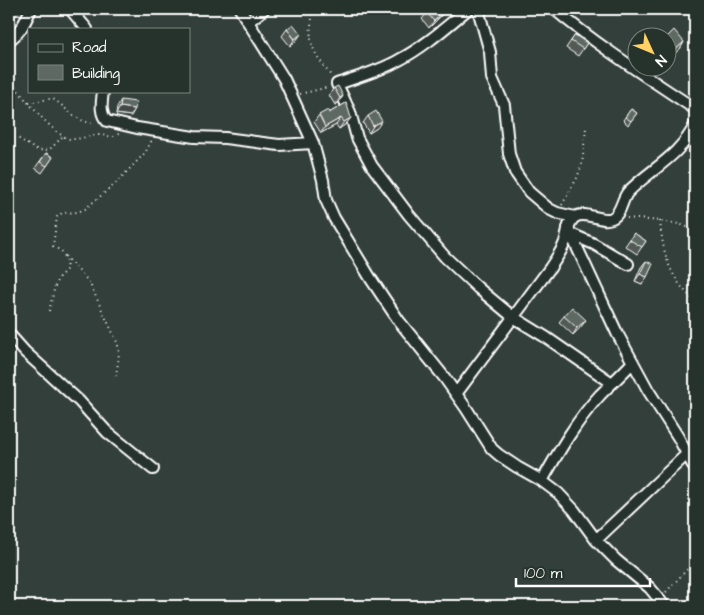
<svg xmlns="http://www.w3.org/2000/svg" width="704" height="615" font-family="'Architects Daughter',sans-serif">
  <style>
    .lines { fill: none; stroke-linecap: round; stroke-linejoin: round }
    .minor-casing { stroke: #fff; stroke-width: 14 }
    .path { stroke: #fff; stroke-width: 2; stroke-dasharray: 1 4; stroke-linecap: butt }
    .minor { stroke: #26332d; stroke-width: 10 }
    .wall { fill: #525a56; stroke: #fff }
    .shaded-wall { fill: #424a46; stroke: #fff }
    .building { fill: #5f6964; stroke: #fff }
  </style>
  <rect width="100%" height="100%" fill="#333f3a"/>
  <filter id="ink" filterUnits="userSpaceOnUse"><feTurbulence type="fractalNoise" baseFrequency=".02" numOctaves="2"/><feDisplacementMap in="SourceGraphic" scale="10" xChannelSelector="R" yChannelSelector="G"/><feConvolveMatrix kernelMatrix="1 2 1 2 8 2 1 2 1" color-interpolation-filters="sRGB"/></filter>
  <g filter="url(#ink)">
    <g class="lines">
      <g class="minor-casing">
        <path id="minor" d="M 70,9 L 87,29
          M 240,9 L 284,79 L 313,143 L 323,180 L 326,200 L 334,218 L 371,279 L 399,321 L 444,377 L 466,408 L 492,449 L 499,455 L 517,467 L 542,481 L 558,493 L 574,510 L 596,540 L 616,560 L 650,588 L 659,599 L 664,606
          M 468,9 C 446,27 424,47 399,60 C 380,71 358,77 337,84 L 350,112 L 357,138 L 372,166 L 409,215 L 445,257 L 478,288 L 513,317 L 547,338 L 612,383
          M 478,9 L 490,52 L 492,78 L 504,105 L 509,154 L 515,172 L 529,192 L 549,209 L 557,213 L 575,217
          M 554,9 C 598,46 647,77 695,109
          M 248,22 L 264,9
          M 9,40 C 21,32 25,22 31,9
          M 103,91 C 102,101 99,113 107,121 L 137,128 L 194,137 L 225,138 L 279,145 L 313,143
          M 568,228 L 617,333 L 648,390 L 678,437 L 695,469
          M 571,234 L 594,244 L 628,264
          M 9,334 L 25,352 L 79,401 L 107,432 L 153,469
          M 456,394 L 550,268 C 555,260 562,251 565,242 C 568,234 567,222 575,217 C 586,210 601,223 612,218 C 622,213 621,200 628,192 C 651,169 680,156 695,125
          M 542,481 C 559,451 577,420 600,395 C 611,384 623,373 633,362
          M 596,540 L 687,454"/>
      </g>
      <path class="path" d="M 16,9 L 19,14
        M 314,9 C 306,42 312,51 332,77
        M 9,79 C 20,93 54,136 70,139 C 80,140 89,135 98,135 C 108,135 111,139 120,133
        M 300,94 L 329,87
        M 29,103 L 48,99 L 53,99 C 66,107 74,120 91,123 L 95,121
        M 9,138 C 23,133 33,158 51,148 C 55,145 59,140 63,136
        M 562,205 L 577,178 L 582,164 L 586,128
        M 627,218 L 660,221 L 679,224 L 695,230
        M 660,221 C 663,254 669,278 695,301
        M 65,256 L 89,282 L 117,342 C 121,354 117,367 115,380
        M 49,311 L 55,286 L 58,278 L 67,269 C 66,262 66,254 60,250 C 58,249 55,248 53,246 L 57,217 L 62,213 L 78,212 L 85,209 L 115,184 L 145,153 L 152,140
        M 666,592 L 695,561"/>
      <use href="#minor" class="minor"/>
    </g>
    <path class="wall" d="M 444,12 L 439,18 L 429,28 L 422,19 L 427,13 Z
      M 287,29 L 296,41 L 290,46 L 282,36 Z
      M 575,35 L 587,43 L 578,56 L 566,48 Z
      M 666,38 L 684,42 L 680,49 L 671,56 L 666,51 Z
      M 334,88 L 343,96 L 338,103 L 335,105 L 329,95 Z
      M 121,100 L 131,116 L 116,114 L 117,107 Z
      M 346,103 L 346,124 L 339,129 L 336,125 L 321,133 L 314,122 L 319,115 L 329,113 Z
      M 631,109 L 637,113 L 628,125 L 623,120 Z
      M 368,116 L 377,128 L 369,133 L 363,123 Z
      M 46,153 L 53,157 L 42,173 L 35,168 Z
      M 634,233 L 646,241 L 637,254 L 625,246 Z
      M 646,261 L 642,284 L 635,281 L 641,267 Z
      M 564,316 L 581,327 L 573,335 L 559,322 Z"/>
    <path class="shaded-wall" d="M 444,12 L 439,18 L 429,28 L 434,21 Z
      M 301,34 L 296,41 L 290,46 L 295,39 Z
      M 684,42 L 680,49 L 671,56 L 676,49 Z
      M 343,96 L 338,103 L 335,105 L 340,98 Z
      M 120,107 L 135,109 L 131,116 L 116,114 Z
      M 341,118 L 336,125 L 321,133 L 325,127 Z
      M 351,118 L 346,124 L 339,129 L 344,122 Z
      M 382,121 L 377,128 L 369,133 L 373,126 Z
      M 640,274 L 647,277 L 642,284 L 635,281 Z
      M 586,320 L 581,327 L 573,335 L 577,328 Z"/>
    <path class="building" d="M 431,9 L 441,9 L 444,12 L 434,21 L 427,13 Z
      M 293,24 L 301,34 L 295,39 L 287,29 Z
      M 674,30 L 684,42 L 676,49 L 666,38 Z
      M 575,35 L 587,43 L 583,49 L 571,41 Z
      M 338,86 L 343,96 L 340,98 L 334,88 Z
      M 121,100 L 136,102 L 135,109 L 120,107 Z
      M 346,103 L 348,108 L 351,118 L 344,122 L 341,118 L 325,127 L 319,115 L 328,110 L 329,113 Z
      M 631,109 L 637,113 L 631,121 L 625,117 Z
      M 376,111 L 382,121 L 373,126 L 368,116 Z
      M 46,153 L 53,157 L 47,166 L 40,162 Z
      M 634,233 L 646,241 L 642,247 L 630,240 Z
      M 646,261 L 653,264 L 647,277 L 640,274 Z
      M 572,307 L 586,320 L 577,328 L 564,316 Z"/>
  </g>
  <rect width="704" height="615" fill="none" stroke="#26332d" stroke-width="30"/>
  <rect x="15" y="15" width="674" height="585" fill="none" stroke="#fff" stroke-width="2" filter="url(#ink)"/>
  <rect x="28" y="28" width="162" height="65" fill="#26332d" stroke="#7d8581"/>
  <rect x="38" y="44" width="25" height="8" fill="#26332d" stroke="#7d8581"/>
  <text x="72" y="52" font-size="15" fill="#ffffff">Road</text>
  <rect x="38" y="65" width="25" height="15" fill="#5f6964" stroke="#7d8581"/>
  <text x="72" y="78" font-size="15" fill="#ffffff">Building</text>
  <g transform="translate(652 52) rotate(134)"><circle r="24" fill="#26332d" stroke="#7d8581"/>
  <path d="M0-4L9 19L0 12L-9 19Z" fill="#ffd166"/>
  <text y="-8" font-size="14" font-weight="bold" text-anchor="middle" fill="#ffffff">N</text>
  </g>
  <path d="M516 578v8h134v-8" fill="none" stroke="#ffffff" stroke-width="2.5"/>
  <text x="524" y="578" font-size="15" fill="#ffffff" stroke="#26332d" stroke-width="4" paint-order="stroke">100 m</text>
</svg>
